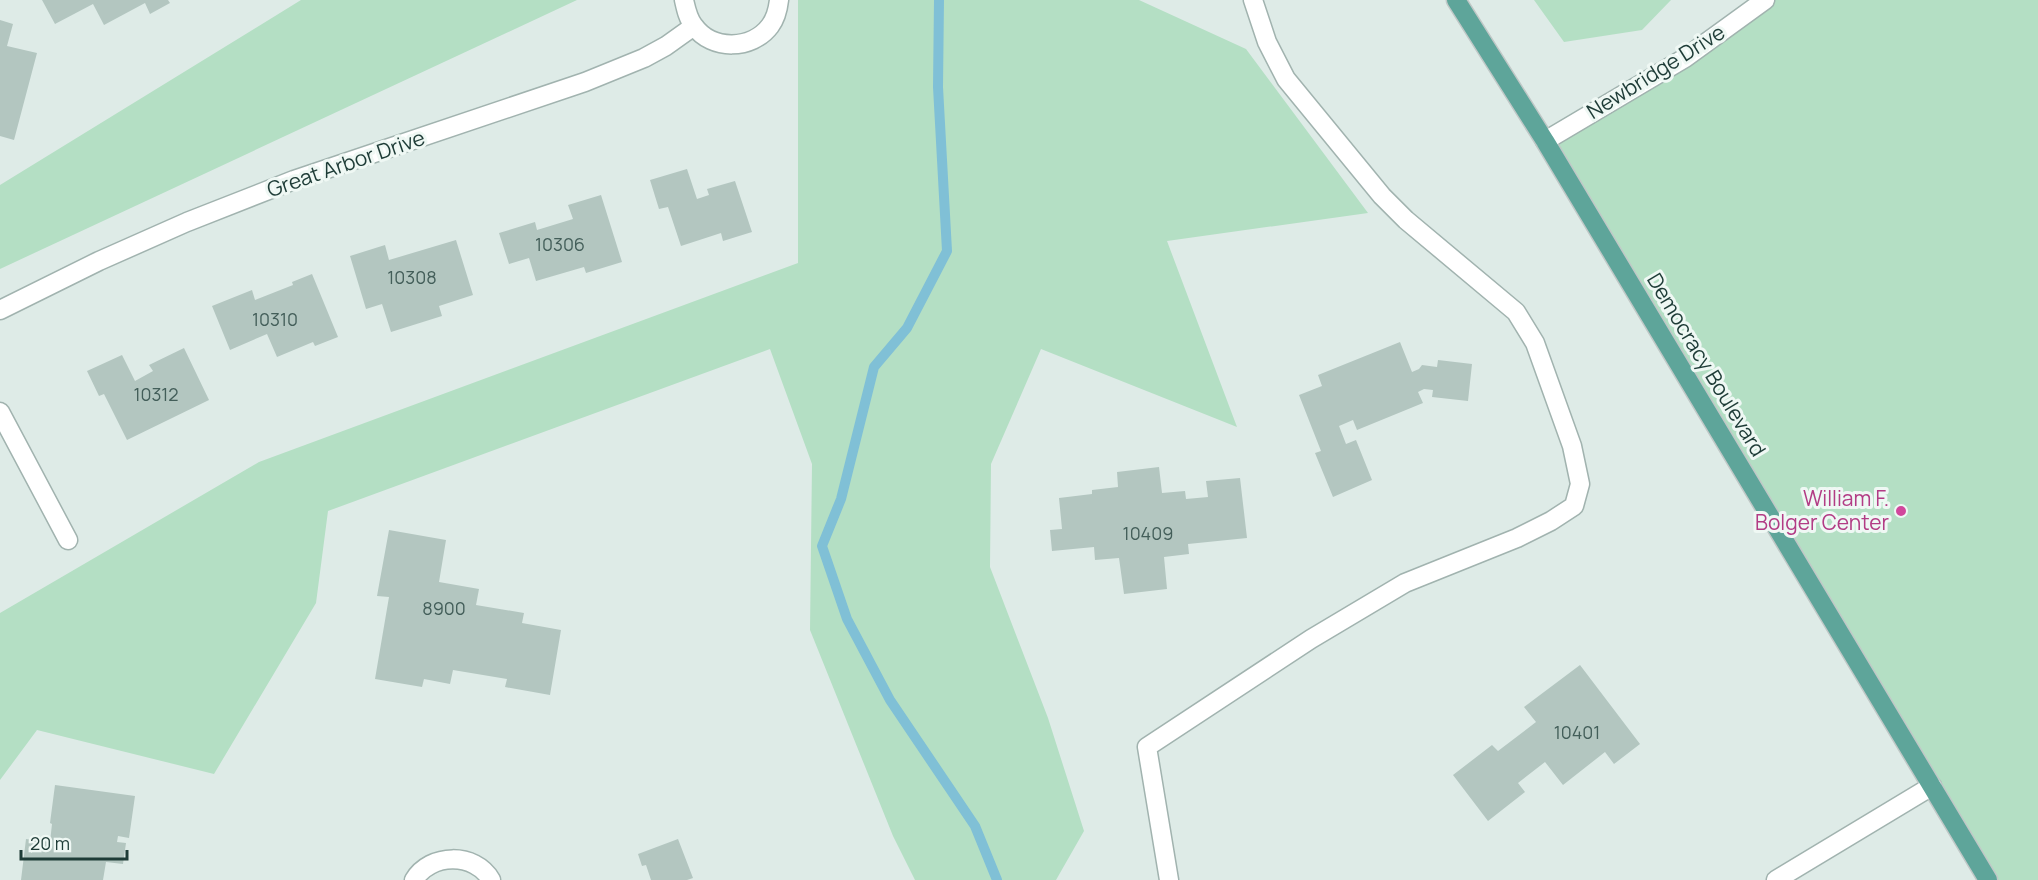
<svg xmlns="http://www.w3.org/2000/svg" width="2038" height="880" font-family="Manrope,sans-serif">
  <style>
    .green { fill: #b4dfc4 }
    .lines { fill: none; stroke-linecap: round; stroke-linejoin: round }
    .stream { stroke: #80c0d6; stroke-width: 10 }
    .building { fill: #b3c6c0 }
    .minor-casing { stroke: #a1b3af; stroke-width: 21 }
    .major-casing { stroke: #c0c8c7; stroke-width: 21 }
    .minor { stroke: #fff; stroke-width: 18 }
    .major { stroke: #5ea59a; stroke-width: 18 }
    .hotel-dot { fill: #d1479c; stroke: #eff8f4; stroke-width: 2 }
    .labels { text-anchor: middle; stroke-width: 6; stroke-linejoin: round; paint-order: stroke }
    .number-label { font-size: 18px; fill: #435e59 }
    .street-label { font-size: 21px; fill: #1e3c37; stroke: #eff8f4 }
    .hotel-label { font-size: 21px; fill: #b23c85; stroke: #eff8f4; text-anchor: end }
  </style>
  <rect width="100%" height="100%" fill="#deebe7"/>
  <path class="green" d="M 301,0 L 577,0 L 0,269 L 0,185 Z
    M 798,0 L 1139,0 L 1246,49 L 1368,213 L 1167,241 L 1237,427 L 1041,349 L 991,464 L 990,567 L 1048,718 L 1084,831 L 1056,880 L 915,880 L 893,836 L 810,630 L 812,464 L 770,349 L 328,511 L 316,603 L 214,774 L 37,730 L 0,780 L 0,613 L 259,462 L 798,263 Z
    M 1534,0 L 1671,0 L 1642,30 L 1564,42 Z
    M 1756,0 L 2038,0 L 2038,880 L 1983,880 L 1545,141 Z"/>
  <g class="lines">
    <path class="stream" d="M 939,0 L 938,87 L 947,251 L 907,328 L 874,367 L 841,499 L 822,546 L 847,619 L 890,700 L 975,826 L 997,880"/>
  </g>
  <path class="building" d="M 42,0 L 168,0 L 170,3 L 150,14 L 145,3 L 104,25 L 93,4 L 55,24 Z
    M 0,20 L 13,24 L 7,46 L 37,53 L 14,140 L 0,136 Z
    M 687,169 L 697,199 L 709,195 L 707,189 L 735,181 L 752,232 L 723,241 L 721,233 L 681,246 L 668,207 L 659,209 L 650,180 Z
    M 601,195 L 622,262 L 586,273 L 584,267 L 536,281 L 529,258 L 509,264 L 499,233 L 535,222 L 537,230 L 573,219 L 568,205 Z
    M 456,240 L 473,295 L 439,306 L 442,316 L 391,332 L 382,304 L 366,309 L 350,256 L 385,245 L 389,260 Z
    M 312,274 L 338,337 L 315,346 L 313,342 L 277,357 L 267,334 L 230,350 L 212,306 L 252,290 L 255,300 L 293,285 L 292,282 Z
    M 1400,342 L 1412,372 L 1419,369 L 1422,365 L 1437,367 L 1438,360 L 1472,364 L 1468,401 L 1432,397 L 1433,390 L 1424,389 L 1418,392 L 1423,403 L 1357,430 L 1353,420 L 1339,426 L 1346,444 L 1356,440 L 1372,480 L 1333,497 L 1315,453 L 1321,451 L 1299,395 L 1322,386 L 1318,375 Z
    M 184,348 L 209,400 L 127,440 L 104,394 L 99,396 L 87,371 L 122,355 L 135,381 L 153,371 L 149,365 Z
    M 1159,467 L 1162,493 L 1185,491 L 1186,499 L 1208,497 L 1206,481 L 1240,478 L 1247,538 L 1188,544 L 1189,554 L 1164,557 L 1167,589 L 1124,594 L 1119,558 L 1095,560 L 1094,547 L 1052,551 L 1050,530 L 1062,529 L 1059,498 L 1092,494 L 1092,490 L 1118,487 L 1117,472 Z
    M 389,530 L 446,540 L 439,582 L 479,589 L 476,605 L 524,613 L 522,623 L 561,630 L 550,695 L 505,687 L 507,679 L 453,670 L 450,684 L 424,679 L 422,687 L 375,679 L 389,597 L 377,596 Z
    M 1580,665 L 1640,744 L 1614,764 L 1605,752 L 1563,785 L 1545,762 L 1518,783 L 1525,792 L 1488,821 L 1453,775 L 1492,745 L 1498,751 L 1536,722 L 1524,707 Z
    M 55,785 L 135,796 L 129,838 L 118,836 L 117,842 L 126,843 L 123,864 L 106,862 L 103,880 L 21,880 L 26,839 L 50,842 L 52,824 L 50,823 Z
    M 678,839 L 693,878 L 687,880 L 651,880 L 646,865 L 642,866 L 638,854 Z"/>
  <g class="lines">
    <g class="minor-casing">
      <path id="minor" d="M 684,0 C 686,9 688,19 694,26 C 712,51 752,50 770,26 C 776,18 778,9 779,0
        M 1545,141 L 1685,58 L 1765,0
        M 0,310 L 99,261 L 187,222 L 294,180 L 585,82 L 644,58 L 666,46 L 694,26
        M 0,412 L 68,540
        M 414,880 C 430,853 475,852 491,880
        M 1169,880 L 1147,747 L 1311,639 L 1405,583 L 1517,538 L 1551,521 L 1574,506 L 1580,484 L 1572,446 L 1535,343 L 1516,312 L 1406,220 L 1382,196 L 1286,79 L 1267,42 L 1253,0
        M 1776,880 L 1932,786"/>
    </g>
    <g class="major-casing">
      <path id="major" d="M 1456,0 L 1545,141 L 1988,880"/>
    </g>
    <use href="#minor" class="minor"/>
    <use href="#major" class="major"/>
  </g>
  <circle class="hotel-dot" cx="1901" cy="511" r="6"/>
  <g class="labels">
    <g class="number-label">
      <text x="560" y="251">10306</text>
      <text x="412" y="284">10308</text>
      <text x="275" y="326">10310</text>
      <text x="156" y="401">10312</text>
      <text x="1148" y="540">10409</text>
      <text x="444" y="615">8900</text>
      <text x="1577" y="739">10401</text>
    </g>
    <g class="street-label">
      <text transform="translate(1656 72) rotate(-32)" y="7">Newbridge Drive</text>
      <text transform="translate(346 164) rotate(-19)" y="7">Great Arbor Drive</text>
      <text transform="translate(1706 365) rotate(59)" y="7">Democracy Boulevard</text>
    </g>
    <g class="hotel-label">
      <text x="1889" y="506">William F.<tspan x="1889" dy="24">Bolger Center</tspan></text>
    </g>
  </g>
  <path d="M21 850v9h106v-9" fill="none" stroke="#1e3c37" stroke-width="3"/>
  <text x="30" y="850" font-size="18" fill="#1e3c37" stroke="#eff8f4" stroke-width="4.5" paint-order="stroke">20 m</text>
</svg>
